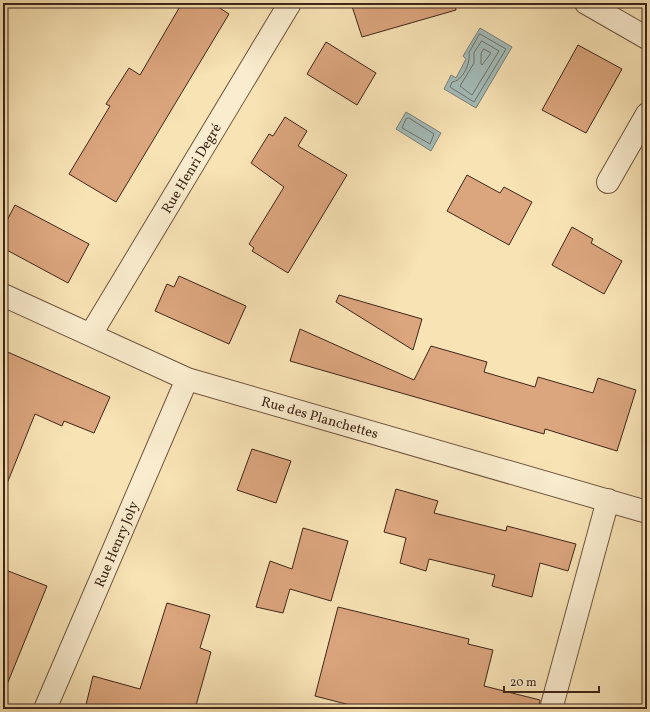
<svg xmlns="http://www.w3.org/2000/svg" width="650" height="712" font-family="Vollkorn,serif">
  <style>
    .water { fill: #a2bbb8; stroke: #7a7f78 }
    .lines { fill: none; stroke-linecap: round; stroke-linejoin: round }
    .shore { stroke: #707068; stroke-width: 1 }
    .building { fill: #dba57d; stroke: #3f2618 }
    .minor-casing { stroke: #6d553f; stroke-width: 24 }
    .minor { stroke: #faedcf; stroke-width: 22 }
    .labels { text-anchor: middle; stroke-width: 3; stroke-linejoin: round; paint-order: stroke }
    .street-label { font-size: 14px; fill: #3f2618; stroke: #faedcf }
  </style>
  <rect width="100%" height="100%" fill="#f8e3b5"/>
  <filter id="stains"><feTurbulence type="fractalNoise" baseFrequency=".005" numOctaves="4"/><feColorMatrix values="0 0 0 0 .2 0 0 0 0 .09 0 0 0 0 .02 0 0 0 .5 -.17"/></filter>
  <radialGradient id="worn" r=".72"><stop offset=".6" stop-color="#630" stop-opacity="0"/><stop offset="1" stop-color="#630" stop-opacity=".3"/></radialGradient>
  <path class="water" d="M 480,28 L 512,47 L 476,108 L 444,89 L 451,75 L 456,78 L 466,59 L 463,56 Z
    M 406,112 L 441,133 L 431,151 L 396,129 Z"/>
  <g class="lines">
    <path class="shore" d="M 480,34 L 506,49 L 474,102 L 450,87 L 452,82 C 463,81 471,62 469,53 Z
      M 482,41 L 499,51 L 472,95 L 460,86 L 474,63 L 474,53 Z
      M 484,49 L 491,53 L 482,65 L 481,64 L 481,54 Z
      M 409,118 L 434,134 L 430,144 L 402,128 L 406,119 Z"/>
  </g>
  <path class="building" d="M 182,3 L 212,3 L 229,14 L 116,202 L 69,174 L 110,106 L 106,104 L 129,68 L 140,75 Z
    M 351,3 L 455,3 L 456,10 L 362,37 Z
    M 326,42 L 376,73 L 357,105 L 307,74 Z
    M 578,45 L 622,69 L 586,133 L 542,110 Z
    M 285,117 L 307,131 L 298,146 L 347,175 L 288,273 L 252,251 L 254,248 L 249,244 L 284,187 L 251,163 L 269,134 L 273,136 Z
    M 467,175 L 500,193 L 504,187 L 532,202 L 509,245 L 447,211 Z
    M 15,205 L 89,244 L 68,283 L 3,248 L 3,228 Z
    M 572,227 L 593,239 L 591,243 L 622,261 L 604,294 L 552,265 Z
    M 179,276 L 246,306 L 229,344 L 155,311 L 167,284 L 174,287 Z
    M 339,295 L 422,319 L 413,350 L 336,302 Z
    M 300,329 L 414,380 L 431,346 L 487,362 L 484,372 L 535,387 L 538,377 L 593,393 L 598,378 L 636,390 L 617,451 L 545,429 L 544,434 L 290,361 Z
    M 3,350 L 110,397 L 94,433 L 64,421 L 62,426 L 35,414 L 4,491 Z
    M 252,449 L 291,461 L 276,503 L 237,490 Z
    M 396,489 L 438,501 L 434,513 L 506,531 L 507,526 L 576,544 L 568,571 L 540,563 L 532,597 L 492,586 L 495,575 L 429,559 L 426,571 L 400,563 L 406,538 L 384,532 Z
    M 303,528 L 348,541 L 331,601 L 290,589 L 283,613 L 256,607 L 270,561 L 292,569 Z
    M 3,569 L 47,586 L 4,692 L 3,692 Z
    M 167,603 L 210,615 L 200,648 L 211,652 L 195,709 L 85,709 L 93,676 L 140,689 Z
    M 338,607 L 469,639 L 468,644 L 493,650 L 484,686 L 540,700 L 539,709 L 365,709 L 315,696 Z"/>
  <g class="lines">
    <g class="minor-casing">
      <path id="minor" d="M 586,3 L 647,38
        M 608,182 L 647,114
        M 3,295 L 187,379 L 647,512
        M 91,334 L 290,3
        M 45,709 L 187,379
        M 551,709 L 608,500"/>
    </g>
    <use href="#minor" class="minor"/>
  </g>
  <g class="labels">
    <g class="street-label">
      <text transform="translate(191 168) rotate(-59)" y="5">Rue Henri Degré</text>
      <text transform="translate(320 417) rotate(16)" y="5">Rue des Planchettes</text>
      <text transform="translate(116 544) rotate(-67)" y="5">Rue Henry Joly</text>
    </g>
  </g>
  <rect width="650" height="712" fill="none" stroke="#f8e3b5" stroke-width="16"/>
  <rect x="4" y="4" width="642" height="704" fill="none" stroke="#3f2618" stroke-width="2"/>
  <rect x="8" y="8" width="634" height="696" fill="none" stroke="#3f2618"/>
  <path d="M504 686v6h95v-6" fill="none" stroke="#3f2618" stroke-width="2"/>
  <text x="510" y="686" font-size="12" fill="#3f2618" stroke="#faedcf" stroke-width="3" paint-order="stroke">20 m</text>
  <rect width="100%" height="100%" filter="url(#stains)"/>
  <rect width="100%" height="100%" fill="url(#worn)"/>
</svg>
